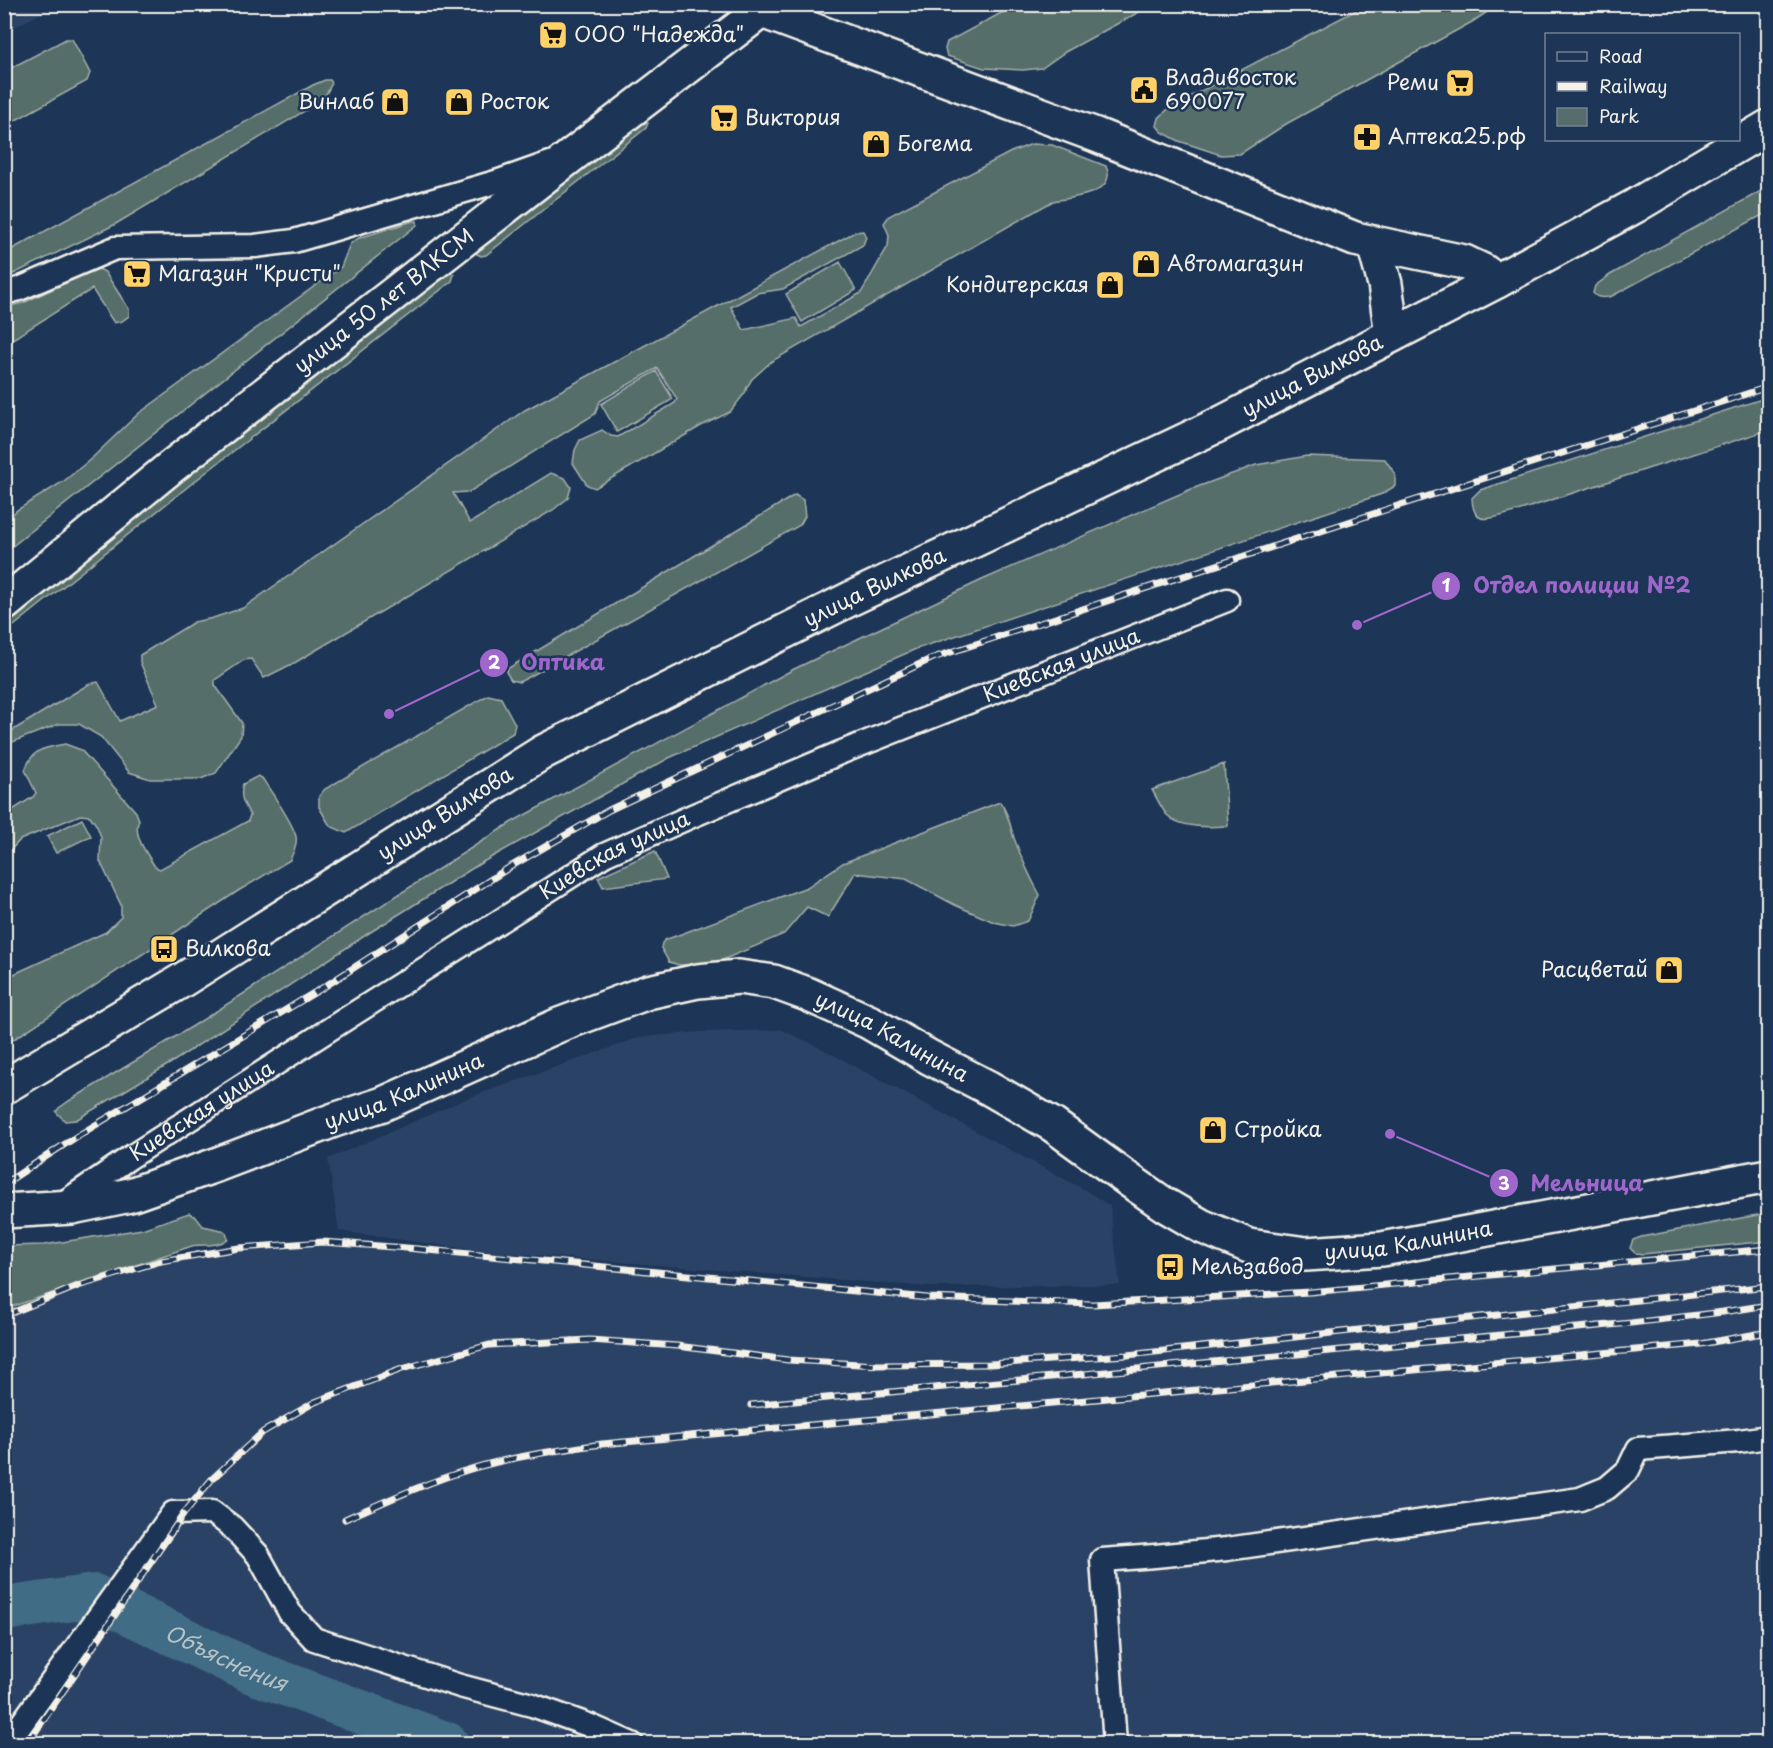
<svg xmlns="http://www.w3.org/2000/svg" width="1773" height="1748" font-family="'Playpen Sans',sans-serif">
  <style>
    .built { fill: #2b4366 }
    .green { fill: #566e6b; stroke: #a5b0aa; stroke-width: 1.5 }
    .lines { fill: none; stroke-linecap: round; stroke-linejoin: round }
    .river { stroke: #406c85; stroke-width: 44 }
    .street-casing { stroke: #f4f1e8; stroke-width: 27 }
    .secondary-casing { stroke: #f4f1e8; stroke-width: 38 }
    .primary-casing { stroke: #f4f1e8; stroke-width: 38 }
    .street { stroke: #1d3557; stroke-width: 22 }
    .secondary { stroke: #1d3557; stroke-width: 33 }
    .primary { stroke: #1d3557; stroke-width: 33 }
    .rail-casing { stroke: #f4f1e8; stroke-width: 7 }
    .rail { stroke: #1d3557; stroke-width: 4.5; stroke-dasharray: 14; stroke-linecap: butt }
    .labels { text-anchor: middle; stroke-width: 5; stroke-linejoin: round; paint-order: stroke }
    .poi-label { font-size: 21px; fill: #f4f1e8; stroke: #1d3557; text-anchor: start }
    .street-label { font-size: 21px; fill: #f4f1e8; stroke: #1d3557 }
    .water-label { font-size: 22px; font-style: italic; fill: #b5c2c5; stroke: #1d3557 }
    .leader { fill: none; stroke: #9f67cb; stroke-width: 2 }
    .callout-dot { fill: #9f67cb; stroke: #1d3557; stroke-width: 2 }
    .mark-label { font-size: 18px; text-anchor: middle; font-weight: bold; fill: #fff }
    .callout-label { font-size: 22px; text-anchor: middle; font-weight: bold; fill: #9f67cb; stroke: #1d3557; stroke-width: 5; stroke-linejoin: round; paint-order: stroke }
  </style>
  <rect width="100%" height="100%" fill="#1d3557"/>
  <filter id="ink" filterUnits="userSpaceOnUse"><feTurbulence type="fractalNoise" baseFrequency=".0167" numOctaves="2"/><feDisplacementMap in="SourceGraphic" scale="12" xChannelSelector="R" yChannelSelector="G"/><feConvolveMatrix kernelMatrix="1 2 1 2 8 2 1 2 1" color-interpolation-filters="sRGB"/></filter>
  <g filter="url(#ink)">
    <path class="built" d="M 5,4 L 57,4 L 57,5 L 5,32 Z
      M 782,1030 L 817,1046 L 1085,1190 L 1110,1206 L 1120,1285 L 929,1287 L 481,1251 L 339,1231 L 328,1159 L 468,1098 L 641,1037 L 702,1032 Z
      M 323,1242 L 407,1248 L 928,1298 L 1093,1304 L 1310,1292 L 1768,1249 L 1768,1716 L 1761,1718 L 1768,1728 L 1768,1743 L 5,1744 L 5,1316 L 78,1286 L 161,1261 L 239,1248 Z"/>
    <path class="green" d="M 1018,4 L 1152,4 L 1152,5 L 1065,52 L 1042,68 L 1023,70 L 984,68 L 947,56 L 945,49 L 947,42 Z
      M 1368,4 L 1498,5 L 1472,22 L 1286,124 L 1240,154 L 1221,155 L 1179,141 L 1162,132 L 1157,126 L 1159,118 L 1170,107 Z
      M 66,39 L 72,39 L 90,73 L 87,81 L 5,126 L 5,71 Z
      M 325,80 L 330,80 L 332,83 L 325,96 L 308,109 L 114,225 L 5,278 L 5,253 L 313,85 Z
      M 643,123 L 648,123 L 646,128 L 486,255 L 481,256 L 477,254 L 478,249 Z
      M 1032,144 L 1052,145 L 1106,166 C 1107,170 1109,173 1108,176 C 1106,196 1068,198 1053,201 L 772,361 L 752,379 L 747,387 L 745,393 L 730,412 L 701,426 L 595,488 L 587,485 L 573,463 L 575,450 L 580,440 L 602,430 L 611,436 L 618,437 L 675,403 L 677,399 L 657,368 L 600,401 L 595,414 L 469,492 L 453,493 L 470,523 L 551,473 L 565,478 L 571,487 L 568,498 L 553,510 L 296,662 L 264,678 L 251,659 L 244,660 L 215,680 L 215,685 L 242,723 L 241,736 L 216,773 L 201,779 L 150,779 L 129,772 L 101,737 L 79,724 L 59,724 L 5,745 L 5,735 L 89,684 L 98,682 L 120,721 L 158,704 L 140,662 L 140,655 L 194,622 L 213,618 L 243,608 L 525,410 L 855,232 L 863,231 L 866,237 L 863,245 L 783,289 L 757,293 L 731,307 L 744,330 L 796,318 L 801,327 L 861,293 L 888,246 L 889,235 L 884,223 L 889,216 L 1011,152 Z
      M 1768,187 L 1768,212 L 1612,296 C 1606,298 1598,299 1593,293 L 1595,286 L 1610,275 Z
      M 413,221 L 417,221 L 417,225 L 5,552 L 5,521 L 17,510 L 64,481 L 92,458 L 138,414 L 341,267 L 350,244 L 359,238 Z
      M 840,262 L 856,290 L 802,322 L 786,294 Z
      M 97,268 L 105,272 L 129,309 L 129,316 L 122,321 L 114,323 L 92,289 L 5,344 L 5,307 L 23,303 Z
      M 448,273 L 454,274 L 452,281 L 195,481 L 5,633 L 5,622 L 187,475 Z
      M 656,371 L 673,399 L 617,432 L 601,404 Z
      M 1768,397 L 1768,430 L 1508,514 C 1488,519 1473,526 1472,498 L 1480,490 Z
      M 1307,456 L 1385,459 L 1395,474 L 1395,486 L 1382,494 L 916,649 L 669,758 L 481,863 L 369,933 L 171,1063 L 76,1120 L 65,1121 L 56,1112 L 59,1108 L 69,1101 L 193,1026 L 512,822 L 794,669 L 982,580 L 1189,490 L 1256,465 Z
      M 795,495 L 803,500 L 805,516 L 800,525 L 529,677 L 519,682 L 511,680 L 506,672 L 507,669 Z
      M 488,695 L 501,698 L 515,724 L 513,733 L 346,833 L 330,826 L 319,807 L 319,796 L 325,789 Z
      M 65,744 L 81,750 L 136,812 L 139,820 C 132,835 147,853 155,867 L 160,869 L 248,821 L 250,815 C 244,804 239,797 243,784 L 258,776 L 262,778 C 270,790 294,824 296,837 C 298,843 293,853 290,860 L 238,891 L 5,1045 L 5,978 L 106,932 L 121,917 L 121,905 L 100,861 L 101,837 L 97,826 L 90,816 L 80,815 L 20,840 L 5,856 L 5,815 L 33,797 L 36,793 L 25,770 C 33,748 44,748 65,744 Z
      M 1224,764 L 1228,826 C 1210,827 1181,829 1167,815 C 1161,808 1157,798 1152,790 Z
      M 1000,802 C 1008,812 1010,825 1014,838 C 1021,857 1030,877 1040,895 L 1028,921 L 1013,926 L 994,922 L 955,905 L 906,879 L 855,873 L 828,917 L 807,907 L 784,934 L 713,964 L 679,965 L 669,962 L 661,948 L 662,943 L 665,940 L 807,887 L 843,863 Z
      M 82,819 L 91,836 L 56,853 L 47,836 Z
      M 655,851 L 667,879 L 603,887 L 598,877 Z
      M 189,1213 L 196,1217 L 203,1226 L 221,1230 L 226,1233 L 228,1239 C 218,1247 204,1244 192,1246 L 5,1309 L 5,1246 L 44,1245 L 142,1229 Z
      M 1768,1213 L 1768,1241 L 1643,1254 L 1635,1253 L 1630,1248 L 1633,1240 L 1641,1237 Z"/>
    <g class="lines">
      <path class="river" id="s1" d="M 4,1609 L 94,1596 L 250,1671 L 447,1744"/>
      <g class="street-casing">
        <g id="street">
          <path d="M 4,293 L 19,289 L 115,248 L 255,246 L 294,241 L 499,181 L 550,163"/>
          <path id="s2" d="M 62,1204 L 129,1158 L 355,1013 L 604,855 L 692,816 L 842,752 L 1227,600"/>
          <path d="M 7,1744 L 173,1513 L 212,1512 L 232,1527 L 258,1555 L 290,1613 L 314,1639 L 460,1686 L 532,1705 L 591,1726 L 632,1744"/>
          <path d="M 1115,1744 L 1102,1560 L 1155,1556 L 1227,1549 L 1580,1499 L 1607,1488 L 1628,1470 L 1638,1449 L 1739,1441 L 1768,1437"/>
        </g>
      </g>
      <g class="secondary-casing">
        <g id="secondary">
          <path d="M 762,11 L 1096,135 L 1355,239 L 1464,262 L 1483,271 L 1497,281"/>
          <path d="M 1374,244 L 1385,284 L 1392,335"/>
          <path id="s3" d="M 4,604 L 171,467 L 571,156 L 770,4"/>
        </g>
      </g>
      <g class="primary-casing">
        <g id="primary">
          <path id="s4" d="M 4,1087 L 181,981 L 543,752 L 852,598 L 1220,424 L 1497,281 L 1635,206 L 1768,127"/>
          <path id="s5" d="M 4,1211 L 72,1207 L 130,1195 L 216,1165 L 334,1120 L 383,1104 L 559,1025 L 648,992 L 698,981 L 739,977 L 774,982 L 807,994 L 869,1022 L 929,1057 L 989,1088 L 1053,1125 L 1129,1180 L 1165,1205 L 1201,1226 L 1249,1246 L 1306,1254 L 1382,1249 L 1768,1176"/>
        </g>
      </g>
      <use href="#street" class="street"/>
      <use href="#secondary" class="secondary"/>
      <use href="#primary" class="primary"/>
      <g class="rail-casing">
        <path id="rail" d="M 4,1184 L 79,1135 L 327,985 L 510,867 L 609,810 L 933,658 L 1385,510 L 1768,387
          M 4,1316 L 78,1286 L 161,1261 L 239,1248 L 323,1242 L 407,1248 L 928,1298 L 1093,1304 L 1310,1292 L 1768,1249
          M 751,1405 L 1631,1323 L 1723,1312 L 1768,1305
          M 345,1519 C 388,1500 430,1481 474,1468 C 516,1456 559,1450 602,1444 L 1701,1344 L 1768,1332
          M 27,1744 L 185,1512 L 212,1479 L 263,1432 L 315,1402 L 402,1369 L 489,1345 L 590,1340 L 677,1346 L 788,1360 L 878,1365 L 990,1364 L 1127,1355 L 1768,1286"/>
      </g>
      <use href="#rail" class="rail"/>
    </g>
  </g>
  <defs>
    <g id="supermarket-square" transform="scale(1.5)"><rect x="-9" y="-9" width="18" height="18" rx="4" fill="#ffd166" stroke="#1d3557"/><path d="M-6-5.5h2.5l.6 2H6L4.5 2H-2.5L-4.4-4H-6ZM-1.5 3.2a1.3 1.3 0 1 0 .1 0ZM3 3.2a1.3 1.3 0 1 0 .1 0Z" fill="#111"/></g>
    <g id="civic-square" transform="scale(1.5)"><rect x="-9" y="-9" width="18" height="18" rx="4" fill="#ffd166" stroke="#1d3557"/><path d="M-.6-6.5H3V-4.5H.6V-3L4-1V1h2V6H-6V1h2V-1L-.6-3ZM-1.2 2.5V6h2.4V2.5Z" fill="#111"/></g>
    <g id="shop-square" transform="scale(1.5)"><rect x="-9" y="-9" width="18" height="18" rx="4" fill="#ffd166" stroke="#1d3557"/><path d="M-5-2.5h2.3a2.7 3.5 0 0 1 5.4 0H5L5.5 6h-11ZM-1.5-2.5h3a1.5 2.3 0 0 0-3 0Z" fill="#111"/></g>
    <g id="pharmacy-square" transform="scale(1.5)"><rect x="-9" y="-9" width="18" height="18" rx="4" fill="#ffd166" stroke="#1d3557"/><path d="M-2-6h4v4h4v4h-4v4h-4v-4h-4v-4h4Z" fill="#111"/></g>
    <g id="bus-square" transform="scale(1.5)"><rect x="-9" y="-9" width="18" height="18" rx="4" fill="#ffd166" stroke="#1d3557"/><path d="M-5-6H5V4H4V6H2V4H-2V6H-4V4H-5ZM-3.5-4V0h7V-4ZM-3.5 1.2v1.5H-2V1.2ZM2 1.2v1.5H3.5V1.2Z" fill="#111"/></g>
  </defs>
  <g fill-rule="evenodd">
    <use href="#supermarket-square" x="553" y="35"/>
    <use href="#supermarket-square" x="1460" y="83"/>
    <use href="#civic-square" x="1144" y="90"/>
    <use href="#shop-square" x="395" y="102"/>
    <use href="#shop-square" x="459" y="102"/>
    <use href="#supermarket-square" x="724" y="118"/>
    <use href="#pharmacy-square" x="1367" y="137"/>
    <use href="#shop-square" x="876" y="144"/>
    <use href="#shop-square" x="1146" y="264"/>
    <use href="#supermarket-square" x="137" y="274"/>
    <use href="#shop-square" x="1110" y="285"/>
    <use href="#bus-square" x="164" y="949"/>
    <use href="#shop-square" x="1669" y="970"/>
    <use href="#shop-square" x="1213" y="1130"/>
    <use href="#bus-square" x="1170" y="1267"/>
  </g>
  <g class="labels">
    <g class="poi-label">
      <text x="574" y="42">ООО "Надежда"</text>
      <text x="1165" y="85">Владивосток<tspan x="1165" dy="24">690077</tspan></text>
      <text x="1439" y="90" text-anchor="end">Реми</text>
      <text x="374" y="109" text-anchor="end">Винлаб</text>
      <text x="480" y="109">Росток</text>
      <text x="745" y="125">Виктория</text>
      <text x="1388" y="144">Аптека25.рф</text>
      <text x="897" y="151">Богема</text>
      <text x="1167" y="271">Автомагазин</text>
      <text x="158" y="281">Магазин "Кристи"</text>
      <text x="1089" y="292" text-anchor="end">Кондитерская</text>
      <text x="185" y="956">Вилкова</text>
      <text x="1648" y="977" text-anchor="end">Расцветай</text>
      <text x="1234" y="1137">Стройка</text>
      <text x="1191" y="1274">Мельзавод</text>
    </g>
    <g class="street-label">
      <text dy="7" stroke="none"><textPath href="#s3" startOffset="486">улица 50 лет ВЛКСМ</textPath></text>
      <text dy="7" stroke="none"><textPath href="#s4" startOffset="1491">улица Вилкова</textPath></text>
      <text dy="7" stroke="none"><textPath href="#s4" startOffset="1005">улица Вилкова</textPath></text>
      <text dy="7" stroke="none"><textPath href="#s2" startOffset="1140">Киевская улица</textPath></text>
      <text dy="7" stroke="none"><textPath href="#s4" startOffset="519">улица Вилкова</textPath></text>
      <text dy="7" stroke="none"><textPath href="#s2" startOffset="654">Киевская улица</textPath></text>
      <text dy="7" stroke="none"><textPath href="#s5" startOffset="942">улица Калинина</textPath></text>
      <text dy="7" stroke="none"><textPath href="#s5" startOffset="420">улица Калинина</textPath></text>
      <text dy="7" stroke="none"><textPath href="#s2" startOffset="168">Киевская улица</textPath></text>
      <text dy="7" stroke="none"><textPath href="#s5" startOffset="1518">улица Калинина</textPath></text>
    </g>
    <g class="water-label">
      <text dy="8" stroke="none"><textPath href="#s1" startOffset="237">Объяснения</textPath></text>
    </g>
  </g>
  <path class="leader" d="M1357 625L1446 586M389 714L494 663M1390 1134L1504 1183"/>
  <g class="callout-dot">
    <circle cx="1357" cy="625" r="6"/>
    <circle cx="389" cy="714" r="6"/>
    <circle cx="1390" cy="1134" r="6"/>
    <circle cx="1446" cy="586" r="15"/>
    <circle cx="494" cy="663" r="15"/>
    <circle cx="1504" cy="1183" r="15"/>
  </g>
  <g class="mark-label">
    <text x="1446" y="592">1</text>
    <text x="494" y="669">2</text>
    <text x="1504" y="1190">3</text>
  </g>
  <g class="callout-label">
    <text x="1582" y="593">Отдел полиции №2</text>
    <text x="563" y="670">Оптика</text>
    <text x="1587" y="1191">Мельница</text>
  </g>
  <rect width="1773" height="1748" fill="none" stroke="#1d3557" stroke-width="24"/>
  <rect x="12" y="12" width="1749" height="1724" fill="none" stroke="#f4f1e8" stroke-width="2" filter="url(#ink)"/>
  <rect x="1545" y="33" width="195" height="108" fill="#1d3557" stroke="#738091" stroke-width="1.5"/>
  <rect x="1557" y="52" width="30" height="9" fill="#1d3557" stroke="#738091" stroke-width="1.5"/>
  <text x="1599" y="63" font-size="18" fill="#f4f1e8">Road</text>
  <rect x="1557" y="82" width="30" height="9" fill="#f4f1e8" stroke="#738091" stroke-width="1.5"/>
  <text x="1599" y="93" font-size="18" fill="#f4f1e8">Railway</text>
  <rect x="1557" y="108" width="30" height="18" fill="#566e6b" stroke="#738091" stroke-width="1.5"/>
  <text x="1599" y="123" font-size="18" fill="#f4f1e8">Park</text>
</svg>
